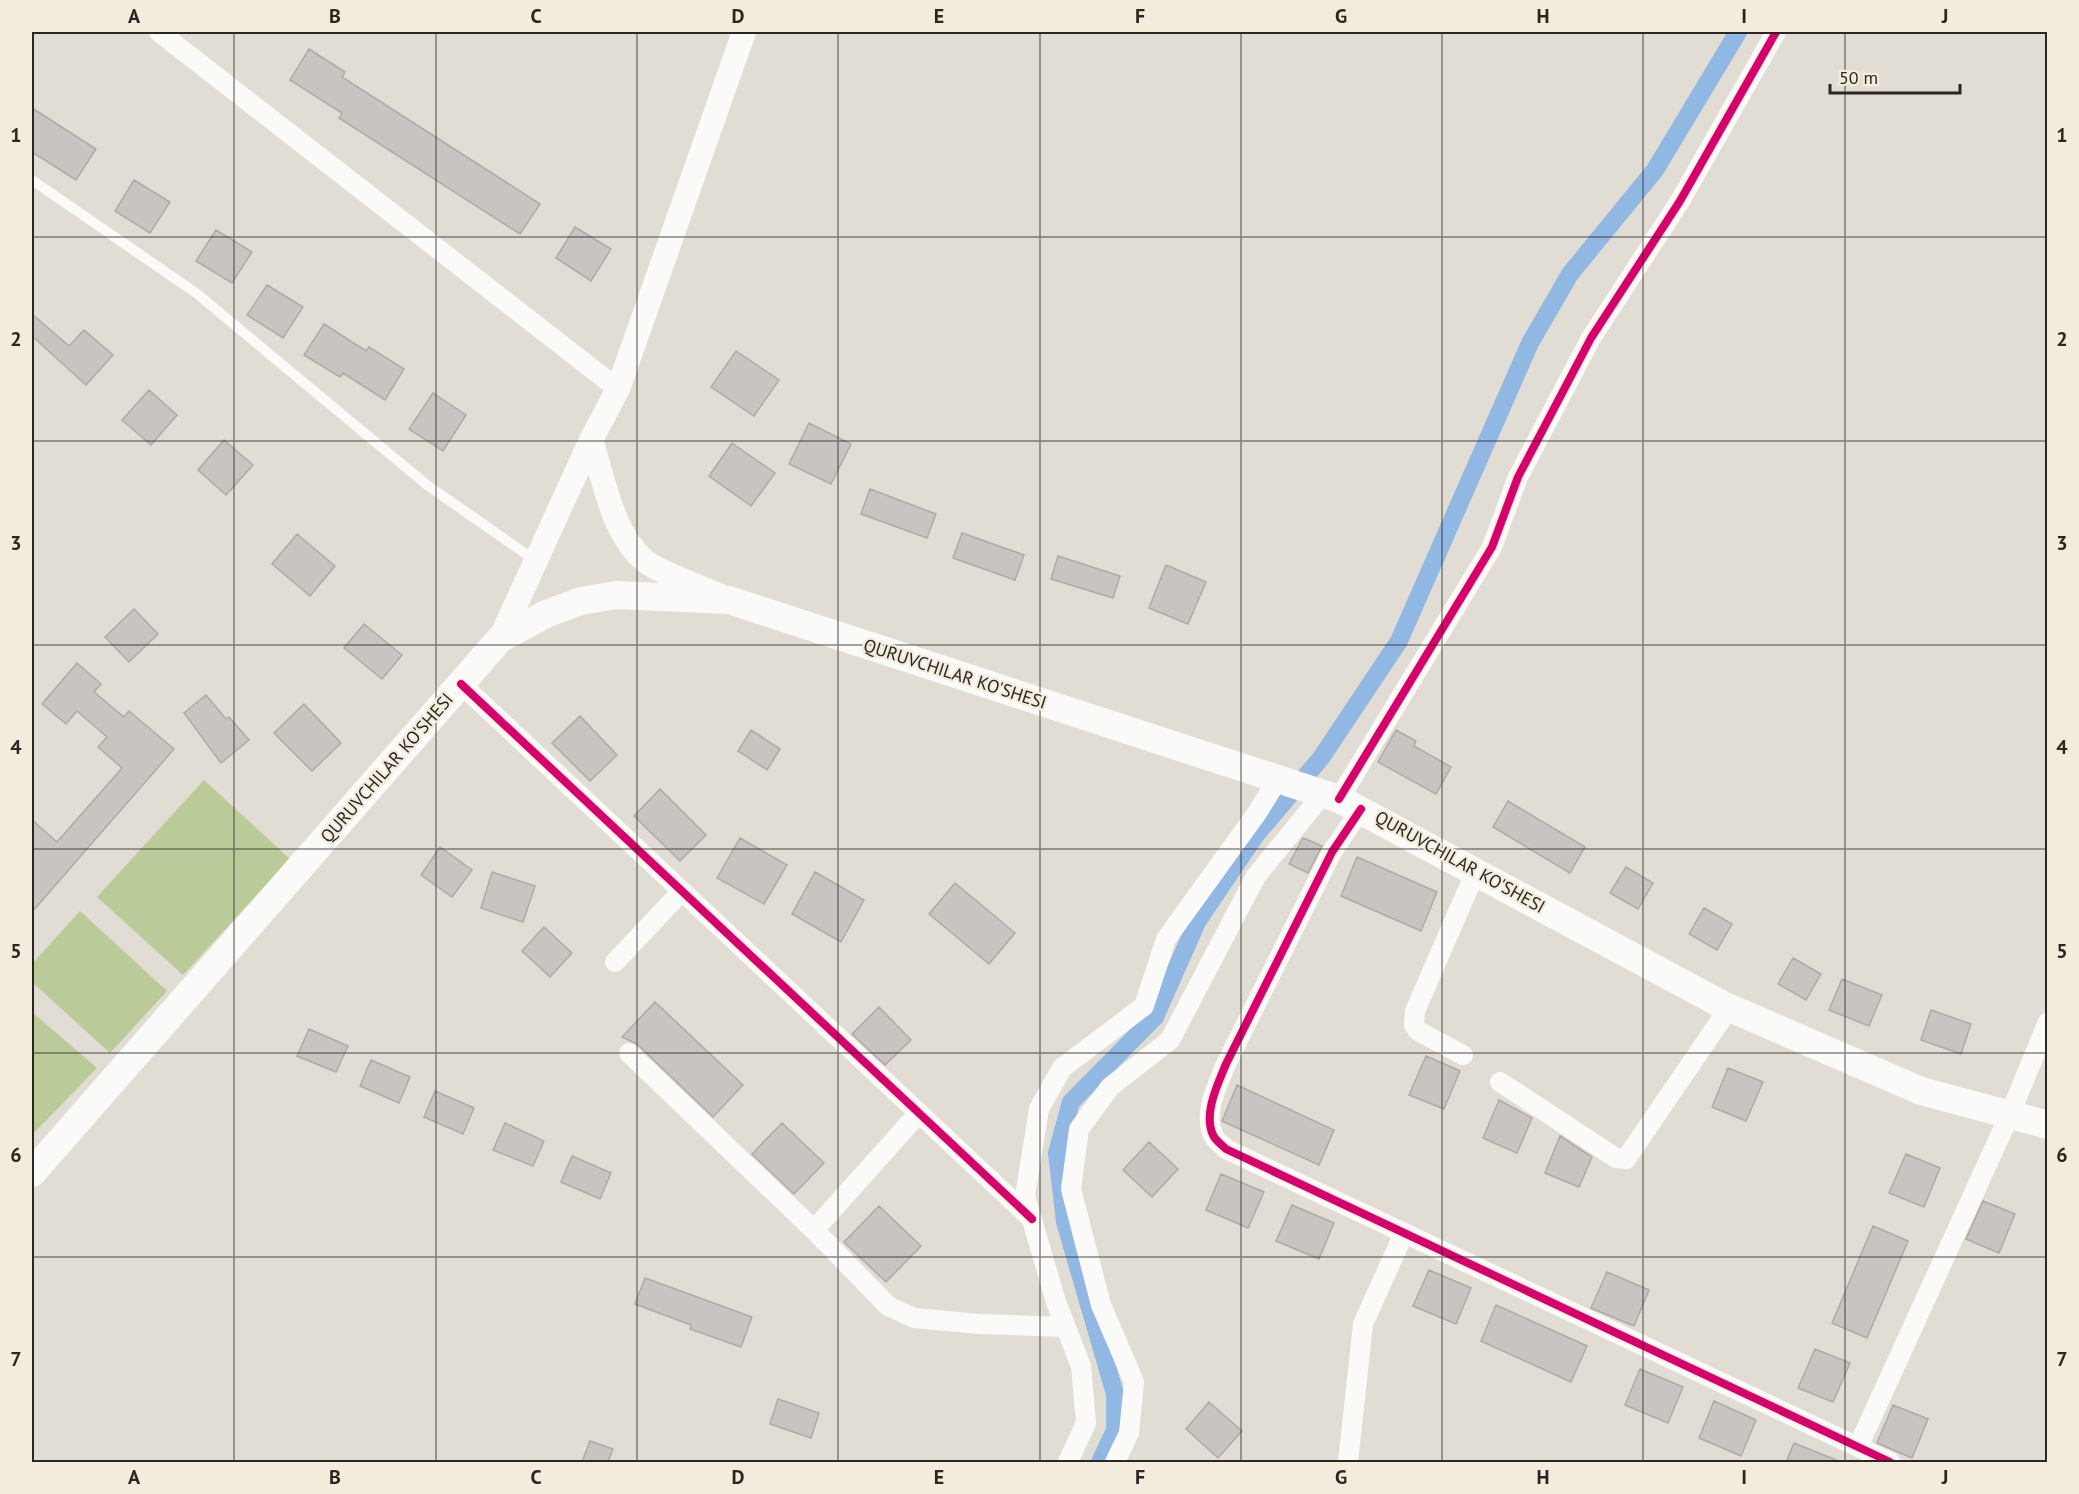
<svg xmlns="http://www.w3.org/2000/svg" width="2079" height="1494" font-family="'PT Sans',sans-serif">
  <style>
    .forest { fill: #baca99 }
    .lines { fill: none; stroke-linecap: round; stroke-linejoin: round }
    .canal { stroke: #91b7e3; stroke-width: 18 }
    .building { fill: #c9c4c1; stroke: #aeaaa7; stroke-width: 1.5 }
    .service { stroke: #fafaf9; stroke-width: 10 }
    .minor { stroke: #fafaf9; stroke-width: 20 }
    .tertiary { stroke: #fafaf9; stroke-width: 24 }
    .secondary { stroke: #fafaf9; stroke-width: 28 }
    .cycleway-casing { stroke: #f3ebdc; stroke-width: 11 }
    .cycleway { stroke: #d6006c; stroke-width: 8 }
    .grid { fill: none; stroke: #2a2722; stroke-width: 1.5; stroke-opacity: 0.55 }
    .labels { text-anchor: middle; stroke-width: 4.5; stroke-linejoin: round; paint-order: stroke }
    .street-label { font-size: 18px; fill: #2a2722; stroke: #f3ebdc }
    .neatline { fill: none; stroke: #2a2722; stroke-width: 2 }
    .grid-label { font-size: 20px; text-anchor: middle; font-weight: bold; fill: #2a2722 }
  </style>
  <rect width="100%" height="100%" fill="#e1ddd4"/>
  <path class="forest" d="M 204,780 L 290,859 L 183,975 L 97,897 Z
    M 80,911 L 167,991 L 110,1053 L 32,982 L 32,964 Z
    M 32,1012 L 97,1068 L 32,1135 Z"/>
  <g class="lines">
    <path class="canal" d="M 1100,1462 L 1115,1430 L 1115,1394 L 1065,1222 L 1057,1153 L 1071,1102 L 1155,1017 L 1197,922 L 1255,836 L 1321,758 L 1399,641 L 1530,343 L 1570,274 L 1655,170 L 1738,32"/>
  </g>
  <path class="building" d="M 309,49 L 345,72 L 342,77 L 540,204 L 520,234 L 339,118 L 342,113 L 290,80 Z
    M 32,108 L 96,149 L 76,180 L 32,152 Z
    M 134,180 L 170,202 L 150,233 L 115,211 Z
    M 575,227 L 611,249 L 591,281 L 556,258 Z
    M 216,230 L 252,252 L 232,283 L 196,261 Z
    M 267,285 L 303,307 L 283,338 L 247,315 Z
    M 32,314 L 69,346 L 84,330 L 113,355 L 86,385 L 32,336 Z
    M 324,324 L 366,351 L 369,347 L 404,369 L 385,400 L 343,373 L 340,377 L 304,355 Z
    M 736,351 L 779,380 L 754,416 L 711,387 Z
    M 149,390 L 177,415 L 151,445 L 122,420 Z
    M 433,393 L 466,415 L 443,451 L 409,429 Z
    M 809,423 L 851,444 L 831,484 L 789,464 Z
    M 224,440 L 253,465 L 226,495 L 198,470 Z
    M 732,443 L 775,473 L 751,506 L 709,476 Z
    M 870,489 L 936,514 L 927,538 L 861,514 Z
    M 962,533 L 1024,555 L 1015,580 L 953,558 Z
    M 297,534 L 335,566 L 310,596 L 272,564 Z
    M 1058,556 L 1120,576 L 1113,598 L 1051,579 Z
    M 1166,565 L 1206,582 L 1188,624 L 1149,608 Z
    M 134,609 L 158,634 L 129,662 L 105,637 Z
    M 364,624 L 402,655 L 382,679 L 344,648 Z
    M 77,663 L 101,684 L 94,692 L 124,717 L 129,711 L 174,749 L 32,912 L 32,820 L 57,842 L 122,768 L 98,747 L 107,737 L 77,711 L 66,724 L 42,704 Z
    M 206,695 L 226,719 L 229,717 L 249,740 L 221,763 L 184,713 Z
    M 304,704 L 341,743 L 312,771 L 274,733 Z
    M 580,716 L 617,755 L 590,781 L 552,743 Z
    M 751,730 L 780,749 L 767,770 L 738,751 Z
    M 1396,730 L 1416,741 L 1414,746 L 1451,767 L 1436,794 L 1378,762 Z
    M 660,789 L 706,835 L 680,861 L 634,816 Z
    M 1508,801 L 1585,847 L 1570,873 L 1493,827 Z
    M 740,838 L 787,865 L 764,904 L 717,878 Z
    M 1303,838 L 1322,846 L 1308,873 L 1289,864 Z
    M 440,847 L 472,870 L 452,897 L 421,875 Z
    M 1357,857 L 1437,892 L 1421,931 L 1341,896 Z
    M 1626,867 L 1653,883 L 1638,909 L 1610,893 Z
    M 492,872 L 535,886 L 523,922 L 481,908 Z
    M 815,872 L 864,900 L 841,942 L 792,914 Z
    M 955,883 L 1015,933 L 989,964 L 929,914 Z
    M 1704,908 L 1732,924 L 1717,950 L 1689,934 Z
    M 544,927 L 572,953 L 550,977 L 522,951 Z
    M 1793,958 L 1821,974 L 1806,1000 L 1778,984 Z
    M 1842,979 L 1882,995 L 1869,1026 L 1829,1010 Z
    M 655,1002 L 743,1085 L 713,1117 L 637,1044 L 622,1037 Z
    M 879,1007 L 911,1040 L 885,1065 L 852,1034 Z
    M 1931,1010 L 1971,1024 L 1961,1054 L 1921,1040 Z
    M 309,1029 L 348,1046 L 336,1072 L 297,1056 Z
    M 1426,1056 L 1460,1071 L 1444,1109 L 1409,1095 Z
    M 371,1060 L 410,1077 L 399,1103 L 360,1086 Z
    M 1728,1068 L 1763,1082 L 1746,1121 L 1712,1107 Z
    M 1237,1085 L 1334,1130 L 1319,1165 L 1222,1121 Z
    M 435,1091 L 474,1108 L 463,1134 L 424,1117 Z
    M 1499,1100 L 1532,1118 L 1517,1153 L 1483,1138 Z
    M 505,1123 L 544,1141 L 533,1166 L 493,1150 Z
    M 782,1123 L 824,1163 L 794,1194 L 752,1154 Z
    M 1560,1136 L 1592,1157 L 1579,1187 L 1545,1173 Z
    M 1149,1142 L 1178,1169 L 1152,1197 L 1123,1170 Z
    M 1906,1154 L 1940,1168 L 1924,1207 L 1889,1193 Z
    M 572,1156 L 611,1173 L 600,1199 L 561,1182 Z
    M 1221,1174 L 1264,1192 L 1248,1228 L 1206,1210 Z
    M 1983,1201 L 2015,1214 L 1999,1253 L 1966,1239 Z
    M 1292,1205 L 1334,1223 L 1319,1259 L 1276,1241 Z
    M 879,1206 L 921,1246 L 886,1282 L 844,1242 Z
    M 1873,1226 L 1908,1241 L 1867,1338 L 1832,1323 Z
    M 1429,1270 L 1471,1288 L 1456,1324 L 1413,1306 Z
    M 1607,1272 L 1649,1290 L 1634,1326 L 1591,1308 Z
    M 645,1278 L 752,1317 L 741,1347 L 690,1329 L 691,1325 L 635,1304 Z
    M 1496,1305 L 1587,1346 L 1571,1382 L 1481,1341 Z
    M 1815,1349 L 1850,1363 L 1833,1402 L 1798,1388 Z
    M 1640,1369 L 1683,1387 L 1668,1423 L 1625,1405 Z
    M 778,1399 L 819,1413 L 811,1438 L 770,1424 Z
    M 1714,1401 L 1756,1420 L 1741,1456 L 1699,1438 Z
    M 1209,1402 L 1242,1431 L 1218,1458 L 1186,1429 Z
    M 1893,1405 L 1928,1419 L 1912,1458 L 1877,1443 Z
    M 590,1441 L 613,1449 L 608,1462 L 582,1462 Z
    M 1794,1443 L 1841,1462 L 1786,1462 Z"/>
  <g class="lines">
    <path class="service" d="M 32,180 L 196,293 L 427,485 L 536,561"/>
    <path class="minor" d="M 159,32 L 618,389
      M 461,684 L 1032,1219
      M 1339,799 L 1492,547 L 1518,477 L 1591,338 L 1680,201 L 1776,32
      M 1361,809 L 1332,852 L 1226,1064 C 1218,1084 1203,1113 1213,1135 C 1215,1140 1222,1145 1226,1149 L 1890,1462
      M 615,962 L 681,892
      M 629,1053 L 814,1230 L 888,1306 L 914,1318 L 980,1324 L 1065,1327
      M 1463,1055 L 1418,1031 L 1414,1025 L 1415,1011 L 1476,871
      M 1500,1082 L 1616,1158 L 1626,1159 L 1729,1008
      M 814,1230 L 917,1115
      M 1858,1447 L 2010,1114 L 2048,1022
      M 1068,1462 L 1086,1423 L 1081,1366 L 1056,1302 L 1025,1196 L 1039,1109 L 1062,1068 L 1144,1006 L 1166,939 L 1257,813 L 1278,779
      M 1115,1462 L 1129,1433 L 1134,1382 L 1101,1305 L 1071,1189 L 1079,1129 L 1110,1087 L 1170,1040 L 1256,876 L 1323,794
      M 1348,1462 L 1363,1324 L 1404,1233"/>
    <path class="tertiary" d="M 591,440 C 604,479 612,534 645,561 C 660,573 706,589 725,598
      M 500,639 L 591,440 L 618,389 L 744,32"/>
    <path class="secondary" d="M 32,1173 L 500,639 L 546,614 L 581,601 L 616,595 L 729,600 L 1339,799 L 1723,1005 L 1921,1091 L 2048,1125"/>
    <g class="cycleway-casing">
      <path id="cycleway" d="M 461,684 L 1032,1219
        M 1339,799 L 1492,547 L 1518,477 L 1591,338 L 1680,201 L 1776,32
        M 1361,809 L 1332,852 L 1226,1064 C 1218,1084 1203,1113 1213,1135 C 1215,1140 1222,1145 1226,1149 L 1890,1462"/>
    </g>
    <use href="#cycleway" class="cycleway"/>
  </g>
  <path class="grid" d="M 234,32 L 234,1462M 436,32 L 436,1462M 637,32 L 637,1462M 838,32 L 838,1462M 1040,32 L 1040,1462M 1241,32 L 1241,1462M 1442,32 L 1442,1462M 1643,32 L 1643,1462M 1845,32 L 1845,1462M 32,237 L 2048,237M 32,441 L 2048,441M 32,645 L 2048,645M 32,849 L 2048,849M 32,1053 L 2048,1053M 32,1257 L 2048,1257"/>
  <g class="labels">
    <g class="street-label">
      <text transform="translate(955 674) rotate(18)" y="6">QURUVCHILAR KO'SHESI</text>
      <text transform="translate(387 768) rotate(-49)" y="6">QURUVCHILAR KO'SHESI</text>
      <text transform="translate(1460 862) rotate(29)" y="6">QURUVCHILAR KO'SHESI</text>
    </g>
  </g>
  <rect width="2079" height="1494" fill="none" stroke="#f3ebdc" stroke-width="66"/>
  <path d="M1830 84v9h130v-9" fill="none" stroke="#2a2722" stroke-width="3"/>
  <text x="1839" y="84" font-size="18" fill="#2a2722" stroke="#f3ebdc" stroke-width="4.5" paint-order="stroke">50 m</text>
  <rect x="33" y="33" width="2013" height="1428" class="neatline"/>
  <g class="grid-label">
    <text x="134" y="23">A</text>
    <text x="335" y="23">B</text>
    <text x="536" y="23">C</text>
    <text x="738" y="23">D</text>
    <text x="939" y="23">E</text>
    <text x="1140" y="23">F</text>
    <text x="1341" y="23">G</text>
    <text x="1543" y="23">H</text>
    <text x="1744" y="23">I</text>
    <text x="1945" y="23">J</text>
    <text x="16" y="142">1</text>
    <text x="2062" y="142">1</text>
    <text x="16" y="346">2</text>
    <text x="2062" y="346">2</text>
    <text x="16" y="550">3</text>
    <text x="2062" y="550">3</text>
    <text x="16" y="754">4</text>
    <text x="2062" y="754">4</text>
    <text x="16" y="958">5</text>
    <text x="2062" y="958">5</text>
    <text x="16" y="1162">6</text>
    <text x="2062" y="1162">6</text>
    <text x="16" y="1366">7</text>
    <text x="2062" y="1366">7</text>
    <text x="134" y="1484">A</text>
    <text x="335" y="1484">B</text>
    <text x="536" y="1484">C</text>
    <text x="738" y="1484">D</text>
    <text x="939" y="1484">E</text>
    <text x="1140" y="1484">F</text>
    <text x="1341" y="1484">G</text>
    <text x="1543" y="1484">H</text>
    <text x="1744" y="1484">I</text>
    <text x="1945" y="1484">J</text>
  </g>
</svg>
